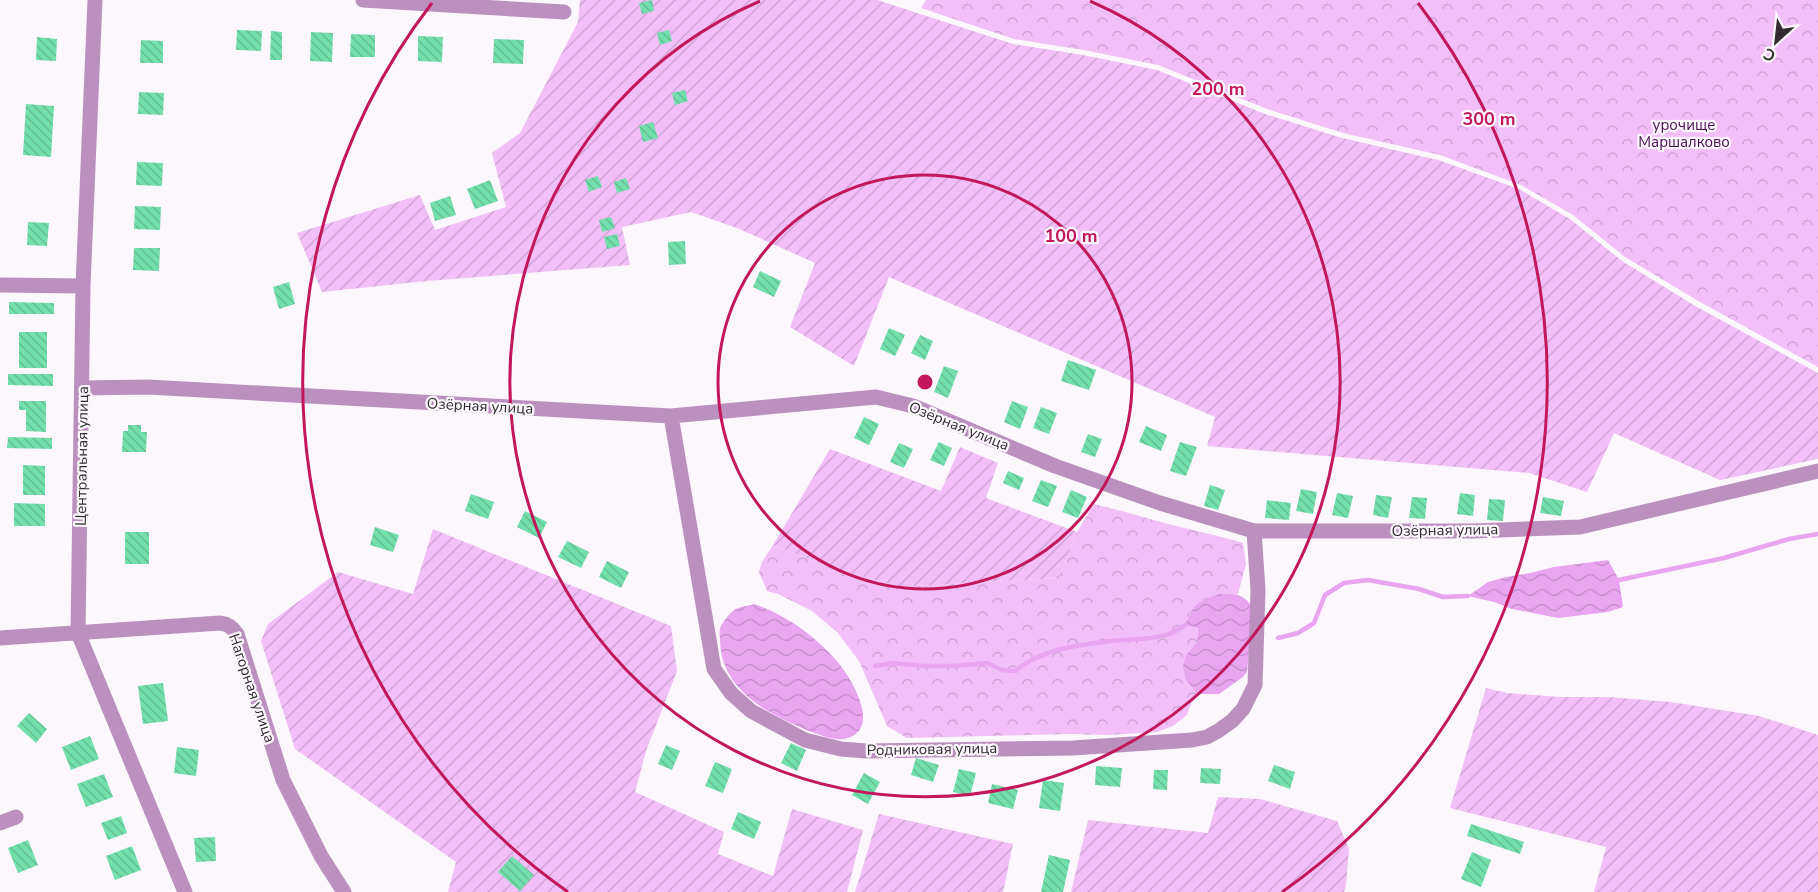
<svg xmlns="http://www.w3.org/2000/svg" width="1818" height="892" font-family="'Nunito Sans',sans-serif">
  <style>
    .forest { fill: url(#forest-crowns) }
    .garden { fill: url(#garden-furrows) }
    .water { fill: url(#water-waves) }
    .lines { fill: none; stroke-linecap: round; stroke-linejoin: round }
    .stream { stroke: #e9a5f0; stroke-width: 4.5 }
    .building { fill: url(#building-back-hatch) }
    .street { stroke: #bb90bf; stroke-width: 15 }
    .ring { fill: none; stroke: #c2185b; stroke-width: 3 }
    .labels { text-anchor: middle; stroke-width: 4.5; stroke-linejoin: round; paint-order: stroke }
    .park-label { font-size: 15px; fill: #490d51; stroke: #fcf6fd }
    .street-label { font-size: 15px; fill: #322c32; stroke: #fcf6fd }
    .centre { fill: #c2185b; stroke: #fcf6fd; stroke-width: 3 }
    .ring-label { font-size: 18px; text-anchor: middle; font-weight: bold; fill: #c2185b; stroke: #fcf6fd; stroke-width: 4.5; stroke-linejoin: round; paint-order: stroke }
  </style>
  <defs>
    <pattern id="forest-crowns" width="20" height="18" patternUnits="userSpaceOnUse" patternTransform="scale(1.5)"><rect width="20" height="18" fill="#f3bff9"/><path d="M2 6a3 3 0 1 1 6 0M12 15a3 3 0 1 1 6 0" fill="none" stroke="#d1a4d6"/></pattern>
    <pattern id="garden-furrows" width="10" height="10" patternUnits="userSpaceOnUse" patternTransform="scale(1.5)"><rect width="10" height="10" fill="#f3bff9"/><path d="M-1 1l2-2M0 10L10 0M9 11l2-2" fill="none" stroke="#d1a4d6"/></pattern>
    <pattern id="water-waves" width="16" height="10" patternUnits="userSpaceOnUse" patternTransform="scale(1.5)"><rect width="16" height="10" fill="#e9a5f0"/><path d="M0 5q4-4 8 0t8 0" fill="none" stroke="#c88ece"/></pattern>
    <pattern id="building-back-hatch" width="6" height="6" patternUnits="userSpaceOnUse" patternTransform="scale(1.5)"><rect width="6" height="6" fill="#72dfad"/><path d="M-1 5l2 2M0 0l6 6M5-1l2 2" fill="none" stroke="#63c095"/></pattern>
  </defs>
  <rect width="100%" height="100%" fill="#fcf6fd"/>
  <path class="forest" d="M 926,0 L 1818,0 L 1818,367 L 1700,302 L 1625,257 L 1573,215 L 1521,185 L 1440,155 L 1343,133 L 1267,109 L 1158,65 L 1084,50 L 1014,39 L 921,8 Z
    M 1094,504 C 1115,509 1136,515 1157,521 C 1185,529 1214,534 1243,543 L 1246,564 L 1238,594 L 1219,594 L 1190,613 L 1185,625 L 1198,627 L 1197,642 L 1186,655 L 1186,680 L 1197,694 L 1192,701 L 1187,715 L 1173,726 L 1157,732 L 1108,735 L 1072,734 L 907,738 L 887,726 L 859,661 L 838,633 L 812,611 L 778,594 L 767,591 L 759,572 L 762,562 L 773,545 L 829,567 L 900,587 L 1059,578 L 1077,532 Z"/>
  <path class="garden" d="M 580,0 L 877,0 L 1013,44 L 1083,55 L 1157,70 L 1265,114 L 1342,138 L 1438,160 L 1519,189 L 1570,219 L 1622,261 L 1697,307 L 1818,373 L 1818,459 L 1720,480 L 1614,433 L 1587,492 L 1529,473 L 1207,446 L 1215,417 L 889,277 L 854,366 L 790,327 L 815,263 L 737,228 L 691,212 L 622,227 L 630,265 L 427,281 L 322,292 L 297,233 L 420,195 L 435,230 L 506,207 L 492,153 L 520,133 L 578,22 Z
    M 960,447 L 998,463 L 986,498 L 1077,532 L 1059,578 L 900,587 L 829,567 L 773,545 L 830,449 L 941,491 Z
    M 433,529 L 671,626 L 677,671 L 646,751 L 635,792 L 724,832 L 718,854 L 773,876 L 792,809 L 863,830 L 847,892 L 448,892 L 456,862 L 295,749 L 261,641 L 268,624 L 338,572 L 413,594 Z
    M 1486,688 L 1507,693 L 1560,697 L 1608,697 L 1671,702 L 1759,716 L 1818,735 L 1818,892 L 1594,892 L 1606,847 L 1450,808 Z
    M 1218,797 L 1260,799 L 1337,821 L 1349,849 L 1346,886 L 1344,892 L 1071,892 L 1088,820 L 1208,833 Z
    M 879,814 L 1013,844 L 1003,892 L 855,892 Z"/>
  <path class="water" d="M 1608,560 L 1619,580 L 1623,607 L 1608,612 L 1558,618 L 1512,609 L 1494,602 L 1468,596 L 1488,582 L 1506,577 L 1530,573 L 1554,567 Z
    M 1219,594 C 1232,594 1241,592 1250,604 L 1250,641 L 1247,672 L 1243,677 L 1219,694 L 1197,694 L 1186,680 L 1183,666 L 1186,655 L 1197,642 L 1198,628 L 1185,625 C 1194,603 1197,602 1219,594 Z
    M 754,604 C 786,615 814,635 836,660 C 851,677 884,731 844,739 C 834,741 818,734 809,731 C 767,714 720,689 720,639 C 720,636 719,632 720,629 C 721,624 731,611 736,609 C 741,606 749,606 754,604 Z"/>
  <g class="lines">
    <path class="stream" d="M 1619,580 L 1724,558 L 1789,539 L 1818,534
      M 1278,638 L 1298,633 L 1314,623 L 1325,595 L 1344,583 L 1368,580 L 1419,589 L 1443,597 L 1468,596
      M 875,666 L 893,663 L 923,666 L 955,666 L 987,663 L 1002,670 L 1016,671 C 1040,648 1090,643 1122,640 C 1144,638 1167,640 1185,625"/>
  </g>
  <path class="building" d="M 652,0 L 654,11 L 642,14 L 639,3 Z
    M 237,30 L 262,31 L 261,51 L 236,50 Z
    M 669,30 L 672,41 L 660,45 L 657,33 Z
    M 271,31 L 282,32 L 282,60 L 270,60 Z
    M 311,32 L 333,33 L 332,62 L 310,61 Z
    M 351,34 L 375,35 L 375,57 L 350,57 Z
    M 418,36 L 443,37 L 442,62 L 418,61 Z
    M 37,37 L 57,39 L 56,61 L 36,60 Z
    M 494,39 L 524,40 L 523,64 L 493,63 Z
    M 141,40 L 163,41 L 163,63 L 140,63 Z
    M 685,90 L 688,101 L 675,105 L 672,93 Z
    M 139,92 L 164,93 L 163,115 L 138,114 Z
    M 26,104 L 54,106 L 51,157 L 23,155 Z
    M 653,122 L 658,138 L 643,142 L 639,126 Z
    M 137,162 L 163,163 L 162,186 L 136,185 Z
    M 598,176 L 602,187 L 589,192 L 585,180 Z
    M 626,178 L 630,189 L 617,193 L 614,182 Z
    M 490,180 L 498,201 L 475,209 L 467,189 Z
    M 450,196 L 456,215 L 435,221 L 430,203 Z
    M 135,206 L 161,207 L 160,230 L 134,229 Z
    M 611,217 L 615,228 L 602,232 L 599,220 Z
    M 28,222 L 49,223 L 47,246 L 27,245 Z
    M 617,234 L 620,246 L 607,249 L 604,237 Z
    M 685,241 L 686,264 L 669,265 L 668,242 Z
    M 134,248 L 160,248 L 159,271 L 133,270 Z
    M 760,271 L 781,281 L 774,297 L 753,287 Z
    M 289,282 L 295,304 L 279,309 L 273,287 Z
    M 9,302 L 54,303 L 54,314 L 9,314 Z
    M 889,328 L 905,335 L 895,356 L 880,349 Z
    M 19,332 L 47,332 L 47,368 L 19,368 Z
    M 920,335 L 933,341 L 925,360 L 911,353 Z
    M 1068,360 L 1096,370 L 1089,390 L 1061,381 Z
    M 944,366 L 958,371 L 948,398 L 934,392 Z
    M 8,374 L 53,374 L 53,386 L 8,385 Z
    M 19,401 L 46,401 L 46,432 L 26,431 L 26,410 L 19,410 Z
    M 1012,401 L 1028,407 L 1020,429 L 1004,422 Z
    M 1041,407 L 1057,413 L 1049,434 L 1033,428 Z
    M 864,417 L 879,424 L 869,445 L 854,438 Z
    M 128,425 L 141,425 L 141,432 L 147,432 L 146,452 L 122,452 L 123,431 L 128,431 Z
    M 1146,426 L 1167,435 L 1161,451 L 1139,442 Z
    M 1088,434 L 1102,439 L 1095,457 L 1081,452 Z
    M 8,437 L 52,438 L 52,449 L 7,448 Z
    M 939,442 L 952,448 L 944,466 L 930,460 Z
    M 1180,442 L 1197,447 L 1186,476 L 1170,471 Z
    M 899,443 L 913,449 L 904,468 L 890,462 Z
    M 23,465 L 45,466 L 45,495 L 23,495 Z
    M 1008,471 L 1024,478 L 1019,490 L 1003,483 Z
    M 1041,480 L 1057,486 L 1048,507 L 1032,501 Z
    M 1210,485 L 1225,490 L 1218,510 L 1204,506 Z
    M 1301,489 L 1317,492 L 1313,514 L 1296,511 Z
    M 1071,490 L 1087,497 L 1078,518 L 1062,512 Z
    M 1337,493 L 1353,496 L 1348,518 L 1332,515 Z
    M 1460,493 L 1475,495 L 1473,516 L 1457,514 Z
    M 471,494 L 494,502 L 488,519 L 465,511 Z
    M 1376,495 L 1392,497 L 1388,518 L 1373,515 Z
    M 1412,497 L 1427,498 L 1425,519 L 1409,518 Z
    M 1543,497 L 1564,501 L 1561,516 L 1540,513 Z
    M 1489,499 L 1505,500 L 1503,521 L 1487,520 Z
    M 1267,500 L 1291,503 L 1289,520 L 1265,518 Z
    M 14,503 L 45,504 L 45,526 L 14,526 Z
    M 525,511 L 547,522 L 539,538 L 517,527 Z
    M 375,527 L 399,535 L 393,552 L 370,545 Z
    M 125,532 L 149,532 L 149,564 L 125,564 Z
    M 567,541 L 589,552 L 581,568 L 558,557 Z
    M 607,561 L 629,572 L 621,588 L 599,577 Z
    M 163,683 L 168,721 L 143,724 L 138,686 Z
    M 29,713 L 47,729 L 36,743 L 17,726 Z
    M 90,736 L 99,759 L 71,770 L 62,747 Z
    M 791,743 L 806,750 L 797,771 L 781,763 Z
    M 666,745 L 680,751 L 672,770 L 658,764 Z
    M 177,747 L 199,750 L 196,776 L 174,773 Z
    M 916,758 L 939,765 L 933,782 L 911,775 Z
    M 715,762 L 732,769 L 723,793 L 705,786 Z
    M 1274,765 L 1295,772 L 1290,789 L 1268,781 Z
    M 1096,766 L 1122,768 L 1120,787 L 1095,785 Z
    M 1201,768 L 1221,769 L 1220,784 L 1200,783 Z
    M 959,769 L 976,773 L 970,796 L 953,792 Z
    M 1154,770 L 1168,770 L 1167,790 L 1153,789 Z
    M 864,773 L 880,782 L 868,804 L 852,795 Z
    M 104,774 L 113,797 L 86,807 L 77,784 Z
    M 1043,780 L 1064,783 L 1060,811 L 1039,808 Z
    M 992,784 L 1018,790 L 1013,809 L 988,803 Z
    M 738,812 L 761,822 L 754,839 L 731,829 Z
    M 121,816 L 127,833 L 108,840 L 101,823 Z
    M 1471,824 L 1524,842 L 1520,854 L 1467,836 Z
    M 215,837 L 216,861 L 196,862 L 194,838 Z
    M 28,840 L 38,865 L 18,873 L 8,848 Z
    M 132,846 L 141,870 L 115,880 L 106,856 Z
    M 1472,852 L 1491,860 L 1481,887 L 1461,879 Z
    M 1049,855 L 1070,860 L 1063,892 L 1041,892 Z
    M 512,856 L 534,875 L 520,891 L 498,872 Z"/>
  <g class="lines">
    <path class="street" d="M 95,0 L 83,286 L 78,633 L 185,892
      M 363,0 L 564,12
      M 0,285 L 83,286
      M 83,388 L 148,387 L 671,416 L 876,397 L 913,406 L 1055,466 L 1160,503 L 1254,531 L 1473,531 L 1580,527 L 1818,471
      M 671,416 L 714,669 L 731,693 L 751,711 L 805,740 L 841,749 L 866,751 L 1073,748 L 1192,740 L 1207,737 L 1218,731 L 1232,721 L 1243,709 L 1255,685 L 1258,590 L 1254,531
      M 0,638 L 220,623 C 228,624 232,627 237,634 L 283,780 L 321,856 L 344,892
      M 0,823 L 16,817"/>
  </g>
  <g class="ring">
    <circle cx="925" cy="382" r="207"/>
    <path d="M1090 1A415 415 0 1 1 760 1"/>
    <path d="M568 892A622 622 0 0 1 432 3M1418 3A622 622 0 0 1 1282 892"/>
  </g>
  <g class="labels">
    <g class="park-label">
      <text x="1684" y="130">урочище<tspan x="1684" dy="17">Маршалково</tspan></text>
    </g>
    <g class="street-label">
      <text transform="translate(480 406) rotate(3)" y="5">Озёрная улица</text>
      <text transform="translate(959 426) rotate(22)" y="5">Озёрная улица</text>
      <text transform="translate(82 456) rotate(-89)" y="5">Центральная улица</text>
      <text transform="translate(1445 530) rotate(-1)" y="5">Озёрная улица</text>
      <text transform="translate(252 688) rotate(71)" y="5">Нагорная улица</text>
      <text transform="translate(932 749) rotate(-1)" y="5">Родниковая улица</text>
    </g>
  </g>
  <circle cx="925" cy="382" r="9" class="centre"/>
  <g class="ring-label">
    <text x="1218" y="95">200 m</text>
    <text x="1489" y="125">300 m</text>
    <text x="1071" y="242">100 m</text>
  </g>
  <g transform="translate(1776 42) rotate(207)" stroke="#fcf6fd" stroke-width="4.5" paint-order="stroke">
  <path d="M0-4.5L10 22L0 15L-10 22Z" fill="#322c32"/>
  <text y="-9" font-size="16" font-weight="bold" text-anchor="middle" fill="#322c32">С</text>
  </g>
</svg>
